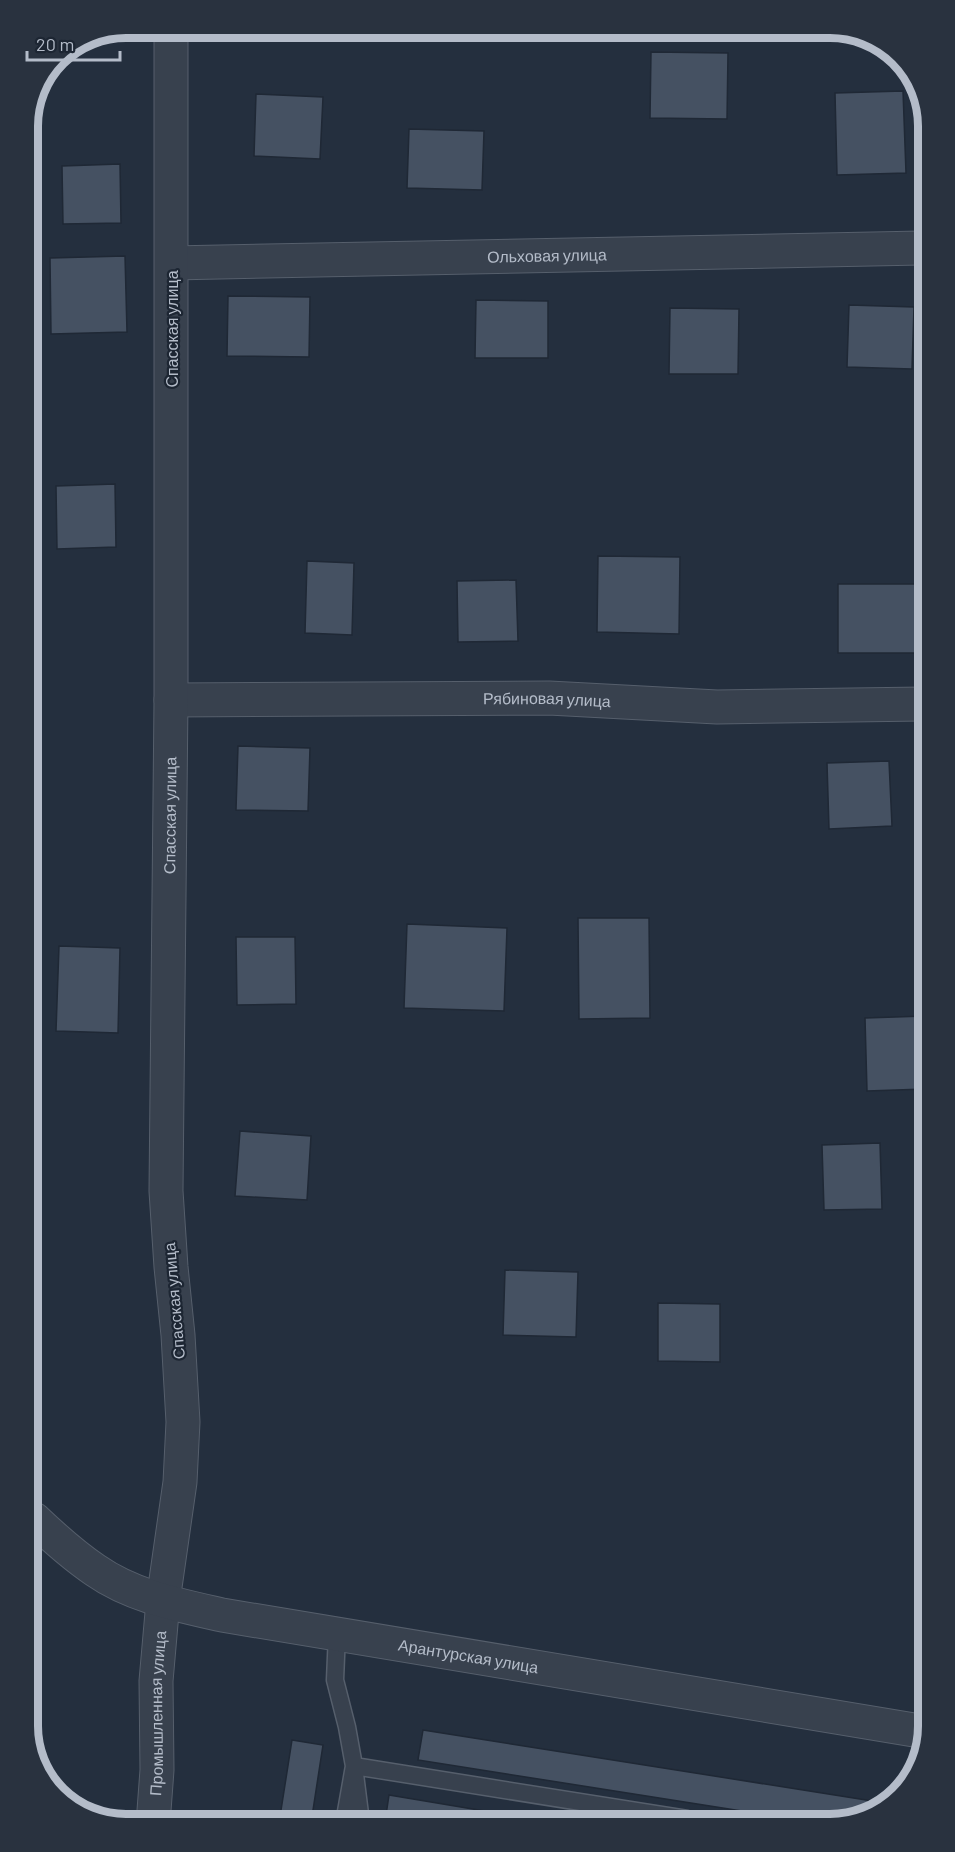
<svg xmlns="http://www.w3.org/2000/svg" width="955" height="1852" font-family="Barlow,sans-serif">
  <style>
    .building { fill: #455162; stroke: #1f2835; stroke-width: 1.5 }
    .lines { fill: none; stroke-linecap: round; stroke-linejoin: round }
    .service-casing { stroke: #565f6c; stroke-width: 19 }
    .minor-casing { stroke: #565f6c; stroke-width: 35 }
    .tertiary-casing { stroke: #565f6c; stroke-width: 35 }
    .service { stroke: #38414e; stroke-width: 16 }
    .minor { stroke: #38414e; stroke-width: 33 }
    .tertiary { stroke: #38414e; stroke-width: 33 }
    .labels { text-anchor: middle; stroke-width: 4.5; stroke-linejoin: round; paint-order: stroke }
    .street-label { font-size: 16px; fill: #b4bcc9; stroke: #1d2633 }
    .rim { fill: none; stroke: #b4bcc9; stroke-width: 8 }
  </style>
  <rect width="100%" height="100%" fill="#242f3e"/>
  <path class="building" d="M 651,52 L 728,53 L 727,119 L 650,118 Z
    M 903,91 L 906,173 L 837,175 L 835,93 Z
    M 256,94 L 323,97 L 320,159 L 254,156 Z
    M 409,129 L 484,131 L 482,190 L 407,188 Z
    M 120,164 L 121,223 L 63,224 L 62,166 Z
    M 125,256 L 127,332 L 51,334 L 50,258 Z
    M 228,296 L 310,297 L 309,357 L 227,356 Z
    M 476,300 L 548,301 L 548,358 L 475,358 Z
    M 849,305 L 914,307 L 912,369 L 847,367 Z
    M 670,308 L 739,309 L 738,374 L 669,374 Z
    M 115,484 L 116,547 L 57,549 L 56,486 Z
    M 598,556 L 680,557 L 679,634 L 597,632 Z
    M 307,561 L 354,563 L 352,635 L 305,633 Z
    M 516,580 L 518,641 L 458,642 L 457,581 Z
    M 838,584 L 921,584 L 921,653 L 838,653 Z
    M 238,746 L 310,748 L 308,811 L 236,810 Z
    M 889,761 L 892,826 L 829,829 L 827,763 Z
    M 578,918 L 649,918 L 650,1018 L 579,1019 Z
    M 407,924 L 507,928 L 504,1011 L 404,1008 Z
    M 236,937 L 295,937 L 296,1004 L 237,1005 Z
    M 59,946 L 120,948 L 118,1033 L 56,1031 Z
    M 925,1016 L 925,1089 L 867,1091 L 865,1018 Z
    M 240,1131 L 311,1136 L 307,1200 L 235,1196 Z
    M 880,1143 L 882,1209 L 824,1210 L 822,1145 Z
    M 505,1270 L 578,1272 L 576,1337 L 503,1335 Z
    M 658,1303 L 720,1304 L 720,1362 L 658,1361 Z
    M 423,1730 L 885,1803 L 868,1817 L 786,1818 L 418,1760 Z
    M 292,1740 L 323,1745 L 311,1823 L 279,1823 Z
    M 389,1795 L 545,1821 L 385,1822 Z"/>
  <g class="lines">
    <g class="service-casing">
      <path id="service" d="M 337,1633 L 335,1680 L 347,1727 L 354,1766 L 344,1823
        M 361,1822 L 354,1766 L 687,1819"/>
    </g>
    <g class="minor-casing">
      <g id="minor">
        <path id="s1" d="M 172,263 L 921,248"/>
        <path id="s2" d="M 171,700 L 549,698 L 717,707 L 923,704"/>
        <path id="s3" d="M 153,1824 L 157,1770 L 156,1681 L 163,1601 L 180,1482 L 183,1422 L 178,1335 L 171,1267 L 166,1191 L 171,700 L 171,27"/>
      </g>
    </g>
    <g class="tertiary-casing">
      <g id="tertiary">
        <path id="s4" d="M 34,1519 C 53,1537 73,1555 95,1570 C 132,1596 178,1605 222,1615 L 926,1732"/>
      </g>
    </g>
    <use href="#service" class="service"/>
    <use href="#minor" class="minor"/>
    <use href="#tertiary" class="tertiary"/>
  </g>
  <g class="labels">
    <g class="street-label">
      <text dy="6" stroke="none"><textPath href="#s1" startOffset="375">Ольховая улица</textPath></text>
      <text transform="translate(172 329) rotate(-90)" y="6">Спасская улица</text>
      <text dy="6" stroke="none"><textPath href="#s2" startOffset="376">Рябиновая улица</textPath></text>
      <text dy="6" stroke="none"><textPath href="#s3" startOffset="1011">Спасская улица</textPath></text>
      <text transform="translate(174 1301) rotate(-95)" y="6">Спасская улица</text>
      <text dy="6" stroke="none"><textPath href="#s4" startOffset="465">Арантурская улица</textPath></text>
      <text dy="6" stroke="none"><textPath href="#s3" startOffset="111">Промышленная улица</textPath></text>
    </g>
  </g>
  <path d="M0 0H955V1852H0ZM126 38H830A88 88 0 0 1 918 126V1726A88 88 0 0 1 830 1814H126A88 88 0 0 1 38 1726V126A88 88 0 0 1 126 38Z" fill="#29323f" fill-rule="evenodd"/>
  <path class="rim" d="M126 38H830A88 88 0 0 1 918 126V1726A88 88 0 0 1 830 1814H126A88 88 0 0 1 38 1726V126A88 88 0 0 1 126 38Z"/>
  <path d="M27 51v9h93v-9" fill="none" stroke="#b4bcc9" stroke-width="3"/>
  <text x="36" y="51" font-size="18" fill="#b4bcc9" stroke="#1d2633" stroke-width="4.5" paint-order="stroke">20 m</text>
</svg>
